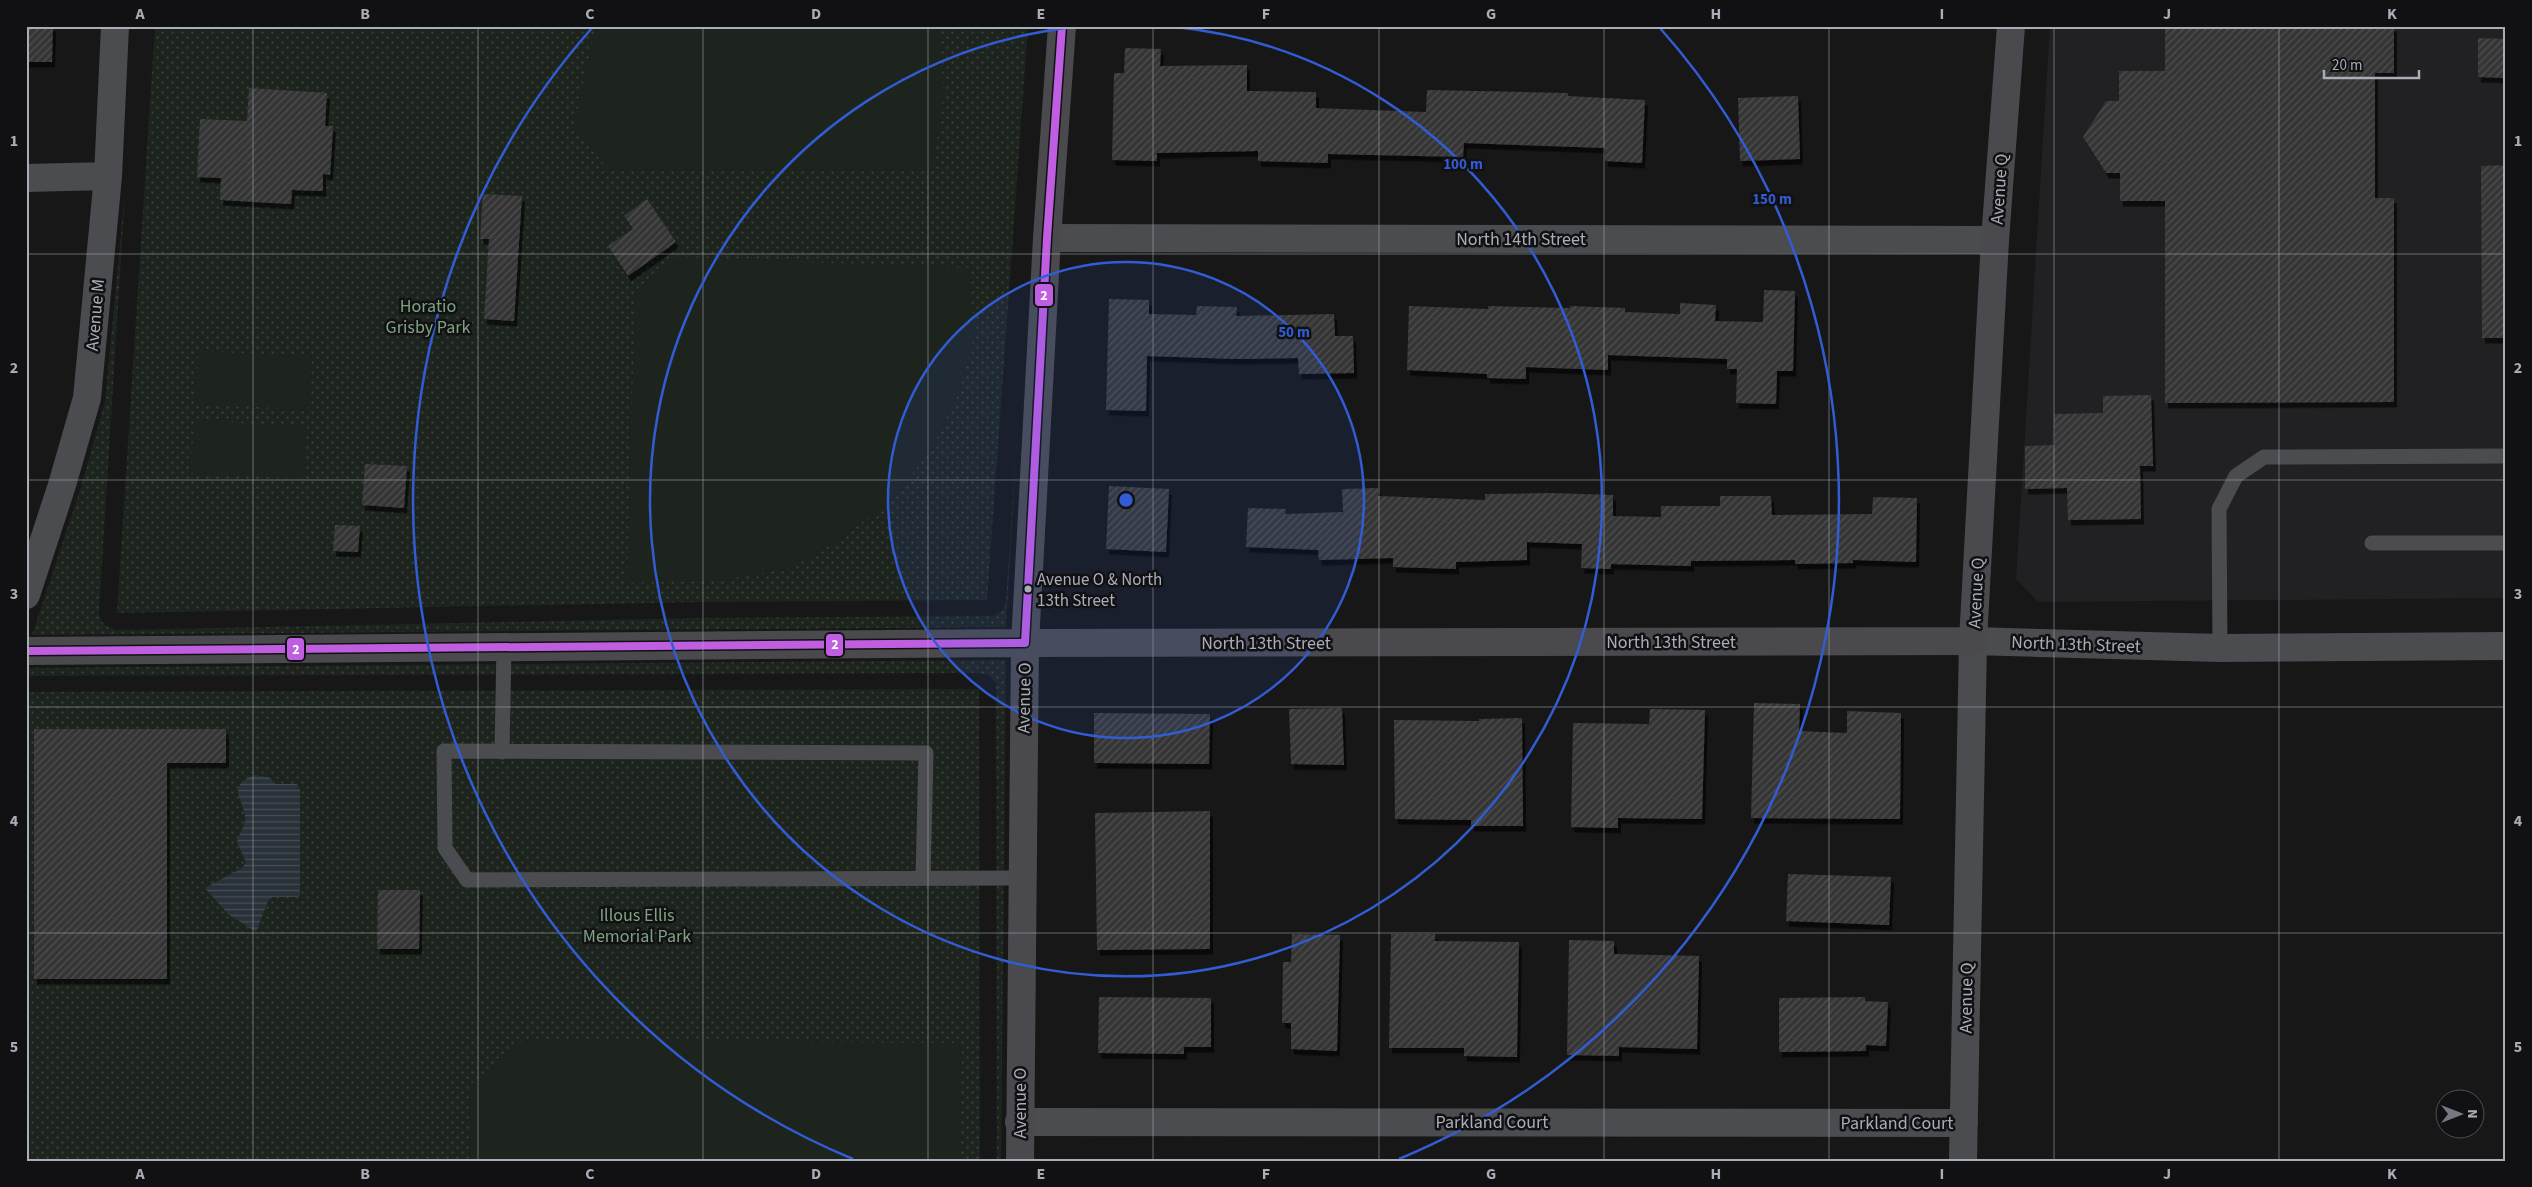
<svg xmlns="http://www.w3.org/2000/svg" width="2532" height="1187" font-family="'Source Sans 3',sans-serif">
  <style>
    .built { fill: #212123 }
    .park { fill: url(#park-dots) }
    .pitch { fill: #1d241e }
    .water { fill: url(#water-rules) }
    .building { fill: url(#building-hatch); filter: url(#shadow) }
    .lines { fill: none; stroke-linecap: round; stroke-linejoin: round }
    .lane { stroke: #4b4c50; stroke-width: 15 }
    .street { stroke: #4b4c50; stroke-width: 28 }
    .secondary { stroke: #4a4a4e; stroke-width: 28 }
    .bus-1-casing { stroke: #111113; stroke-width: 11 }
    .bus-1 { stroke: #c05ee2; stroke-width: 8 }
    .grid { fill: none; stroke: #a8adb8; stroke-width: 1; stroke-opacity: 0.55 }
    .ring { fill: none; stroke: #325cd3; stroke-width: 2.5 }
    .bus-dot { fill: #a8adb8; stroke: #111113; stroke-width: 2 }
    .labels { text-anchor: middle; stroke-width: 5; stroke-linejoin: round; paint-order: stroke }
    .bus-label { font-size: 17px; fill: #a8adb8; stroke: #111113; text-anchor: start }
    .street-label { font-size: 18px; fill: #a8adb8; stroke: #111113 }
    .park-label { font-size: 18px; fill: #7fa381; stroke: #111113 }
    .centre { fill: #325cd3; stroke: #111113; stroke-width: 2.5 }
    .ring-label { font-size: 15px; text-anchor: middle; font-weight: bold; fill: #325cd3; stroke: #111113; stroke-width: 5; stroke-linejoin: round; paint-order: stroke }
    .line-badge { stroke: #111113; stroke-width: 2 }
    .badge-label { font-size: 14px; text-anchor: middle; font-weight: bold; fill: #fff }
    .neatline { fill: none; stroke: #a8adb8; stroke-width: 2 }
    .grid-label { font-size: 16px; text-anchor: middle; font-weight: bold; fill: #a8adb8 }
  </style>
  <defs>
    <pattern id="park-dots" width="8" height="8" patternUnits="userSpaceOnUse" patternTransform="scale(1.25)"><rect width="8" height="8" fill="#1d241e"/><path d="M2 2h.1M6 6h.1" fill="none" stroke="#3b413d" stroke-width="1.8" stroke-linecap="round"/></pattern>
    <pattern id="water-rules" width="6" height="5" patternUnits="userSpaceOnUse" patternTransform="scale(1.25)"><rect width="6" height="5" fill="#2a3239"/><path d="M0 2.5h6" fill="none" stroke="#464d54"/></pattern>
    <pattern id="building-hatch" width="6" height="6" patternUnits="userSpaceOnUse" patternTransform="scale(1.25)"><rect width="6" height="6" fill="#353536"/><path d="M-1 1l2-2M0 6l6-6M5 7l2-2" fill="none" stroke="#4f5051"/></pattern>
    <filter id="shadow"><feDropShadow dx="3" dy="5.5" stdDeviation="0" flood-color="#0009"/></filter>
  </defs>
  <rect width="100%" height="100%" fill="#171717"/>
  <path class="built" d="M 2050,26 L 2506,26 L 2506,598 L 2038,602 L 2016,579 Z"/>
  <path class="park" d="M 155,26 L 1028,26 L 987,600 L 701,602 L 117,613 Z
    M 125,192 L 99,612 C 100,624 107,627 117,630 L 701,618 L 993,616 L 1002,611 L 1006,601 L 1018,419 L 1006,627 L 32,635 L 80,490 L 105,402 Z
    M 1006,660 L 1001,1161 L 997,1161 L 996,684 L 990,676 L 979,673 L 26,676 L 26,668 Z
    M 979,689 L 980,1161 L 26,1161 L 26,715 L 29,692 Z"/>
  <path class="pitch" d="M 596,26 L 938,26 L 944,93 L 932,170 L 609,171 L 574,126 Z
    M 675,257 L 970,268 L 974,336 L 960,390 L 933,447 L 894,497 L 841,539 L 790,568 L 722,580 L 627,583 L 635,297 Z
    M 198,351 L 312,357 L 308,410 L 195,403 Z
    M 194,420 L 307,427 L 304,479 L 191,473 Z
    M 525,1040 L 962,1043 L 959,1161 L 470,1161 L 470,1085 Z"/>
  <path class="water" d="M 255,775 L 270,778 L 276,784 L 297,784 L 300,789 L 300,895 L 298,897 L 273,897 L 268,901 L 256,932 L 228,914 L 205,888 L 242,868 L 246,862 L 237,842 C 239,833 246,826 245,816 C 243,799 226,786 255,775 Z"/>
  <path class="building" d="M 26,26 L 53,26 L 52,62 L 26,62 Z
    M 2165,26 L 2394,26 L 2394,73 L 2375,73 L 2375,198 L 2394,198 L 2394,402 L 2165,403 L 2165,201 L 2120,201 L 2120,173 L 2106,173 L 2083,137 L 2106,101 L 2119,101 L 2119,71 L 2165,71 Z
    M 2478,38 L 2506,39 L 2506,78 L 2478,77 Z
    M 1125,48 L 1161,49 L 1160,66 L 1247,65 L 1247,91 L 1316,92 L 1316,108 L 1426,112 L 1427,90 L 1568,93 L 1568,96 L 1645,100 L 1642,163 L 1605,161 L 1605,148 L 1464,143 L 1463,157 L 1328,154 L 1328,163 L 1258,161 L 1258,151 L 1157,153 L 1157,161 L 1112,160 L 1114,73 L 1124,73 Z
    M 249,88 L 327,93 L 325,126 L 333,126 L 330,175 L 323,174 L 323,191 L 292,190 L 291,204 L 220,200 L 221,178 L 197,177 L 200,119 L 247,121 Z
    M 1798,96 L 1800,159 L 1740,161 L 1738,98 Z
    M 2506,165 L 2506,338 L 2482,338 L 2481,166 Z
    M 483,194 L 522,196 L 514,321 L 484,319 L 489,239 L 480,239 Z
    M 647,199 L 676,242 L 628,276 L 608,246 L 633,229 L 624,216 Z
    M 1764,290 L 1795,291 L 1793,371 L 1777,371 L 1776,404 L 1736,403 L 1737,369 L 1727,369 L 1727,359 L 1608,355 L 1608,370 L 1526,367 L 1526,379 L 1487,378 L 1487,374 L 1407,370 L 1409,306 L 1488,309 L 1488,306 L 1570,308 L 1570,306 L 1625,308 L 1625,312 L 1680,314 L 1680,303 L 1716,305 L 1715,321 L 1763,322 Z
    M 1109,299 L 1149,300 L 1149,314 L 1196,315 L 1197,306 L 1237,307 L 1236,316 L 1334,314 L 1335,336 L 1353,336 L 1354,373 L 1299,374 L 1298,358 L 1237,359 L 1147,356 L 1146,411 L 1106,410 Z
    M 2151,395 L 2153,466 L 2140,466 L 2141,519 L 2068,520 L 2067,488 L 2025,489 L 2025,446 L 2055,445 L 2054,414 L 2103,413 L 2103,396 Z
    M 365,464 L 407,466 L 404,508 L 362,505 Z
    M 1109,486 L 1169,489 L 1166,552 L 1106,549 Z
    M 1378,488 L 1378,496 L 1485,500 L 1485,494 L 1551,493 L 1613,495 L 1613,516 L 1661,517 L 1661,506 L 1720,506 L 1720,496 L 1771,496 L 1772,515 L 1872,514 L 1873,497 L 1917,498 L 1916,562 L 1853,560 L 1853,563 L 1795,564 L 1795,560 L 1691,561 L 1691,566 L 1611,564 L 1611,569 L 1581,568 L 1582,544 L 1527,542 L 1527,560 L 1456,562 L 1456,569 L 1393,567 L 1393,558 L 1319,560 L 1318,550 L 1246,547 L 1248,508 L 1286,509 L 1285,514 L 1343,512 L 1342,489 Z
    M 335,525 L 360,526 L 358,552 L 333,551 Z
    M 1754,703 L 1800,704 L 1799,731 L 1847,733 L 1847,711 L 1901,713 L 1900,819 L 1751,818 Z
    M 1342,708 L 1344,765 L 1291,764 L 1289,709 Z
    M 1650,709 L 1705,710 L 1702,819 L 1618,818 L 1618,828 L 1571,827 L 1573,723 L 1649,724 Z
    M 1094,713 L 1210,714 L 1209,764 L 1094,763 Z
    M 1522,718 L 1523,826 L 1471,826 L 1471,820 L 1395,819 L 1394,720 L 1479,721 L 1479,719 Z
    M 34,729 L 226,729 L 226,763 L 167,763 L 167,979 L 34,979 Z
    M 1210,811 L 1210,949 L 1097,950 L 1095,813 Z
    M 1788,874 L 1891,877 L 1889,925 L 1786,921 Z
    M 378,890 L 420,890 L 419,949 L 377,949 Z
    M 1292,934 L 1340,935 L 1337,1051 L 1291,1049 L 1291,1023 L 1282,1023 L 1283,962 L 1291,962 Z
    M 1391,934 L 1435,934 L 1435,941 L 1519,942 L 1517,1057 L 1464,1056 L 1464,1048 L 1389,1048 Z
    M 1569,940 L 1614,941 L 1614,954 L 1699,956 L 1697,1049 L 1619,1047 L 1619,1056 L 1567,1055 Z
    M 1099,997 L 1211,998 L 1211,1047 L 1184,1047 L 1184,1054 L 1098,1053 Z
    M 1865,997 L 1865,1001 L 1888,1002 L 1886,1046 L 1866,1045 L 1866,1051 L 1779,1052 L 1779,998 Z"/>
  <g class="lines">
    <path class="lane" d="M 2372,543 L 2506,543
      M 2220,648 L 2219,509 L 2236,476 L 2264,457 L 2506,456
      M 502,752 L 504,647
      M 923,878 L 926,753 L 444,751 L 445,848 L 467,880 L 1022,878"/>
    <path class="street" d="M 26,178 L 108,176
      M 1047,238 L 1995,240
      M 26,595 L 62,485 L 87,398 L 108,176 L 115,26
      M 1019,1122 L 1964,1123
      M 1963,1161 L 1973,641 L 2220,648 L 2506,646"/>
    <path class="secondary" d="M 26,651 L 1025,643 L 1973,641 L 1995,240 L 2011,26
      M 1020,1161 L 1025,643 L 1047,238 L 1062,26"/>
    <g class="bus-1-casing">
      <path id="bus-1" d="M 26,651 L 1025,643 L 1047,238 L 1062,26"/>
    </g>
    <use href="#bus-1" class="bus-1"/>
  </g>
  <path class="grid" d="M 253,26 L 253,1161M 478,26 L 478,1161M 703,26 L 703,1161M 928,26 L 928,1161M 1153,26 L 1153,1161M 1379,26 L 1379,1161M 1604,26 L 1604,1161M 1829,26 L 1829,1161M 2054,26 L 2054,1161M 2279,26 L 2279,1161M 26,254 L 2506,254M 26,480 L 2506,480M 26,707 L 2506,707M 26,933 L 2506,933"/>
  <circle cx="1126" cy="500" r="238" fill="#325cd3" fill-opacity=".12"/>
  <g class="ring">
    <circle cx="1126" cy="500" r="238"/>
    <path d="M1176 27A476 476 0 1 1 1076 27"/>
    <path d="M853 1159A713 713 0 0 1 592 28M1660 28A713 713 0 0 1 1399 1159"/>
  </g>
  <circle class="bus-dot" cx="1028" cy="589" r="4.5"/>
  <g class="labels">
    <g class="bus-label">
      <text x="1037" y="585">Avenue O &amp; North<tspan x="1037" dy="21">13th Street</tspan></text>
    </g>
    <g class="street-label">
      <text transform="translate(1999 189) rotate(-86)" y="6">Avenue Q</text>
      <text x="1521" y="245">North 14th Street</text>
      <text transform="translate(95 315) rotate(-85)" y="6">Avenue M</text>
      <text transform="translate(1976 593) rotate(-87)" y="6">Avenue Q</text>
      <text x="1671" y="648">North 13th Street</text>
      <text x="1266" y="649">North 13th Street</text>
      <text transform="translate(2076 644) rotate(2)" y="6">North 13th Street</text>
      <text transform="translate(1024 698) rotate(-89)" y="6">Avenue O</text>
      <text transform="translate(1966 998) rotate(-89)" y="6">Avenue Q</text>
      <text transform="translate(1020 1103) rotate(-90)" y="6">Avenue O</text>
      <text x="1492" y="1128">Parkland Court</text>
      <text x="1897" y="1129">Parkland Court</text>
    </g>
    <g class="park-label">
      <text x="428" y="312">Horatio<tspan x="428" dy="21">Grisby Park</tspan></text>
      <text x="637" y="921">Illous Ellis<tspan x="637" dy="21">Memorial Park</tspan></text>
    </g>
  </g>
  <circle cx="1126" cy="500" r="8" class="centre"/>
  <g class="ring-label">
    <text x="1463" y="169">100 m</text>
    <text x="1772" y="204">150 m</text>
    <text x="1294" y="337">50 m</text>
  </g>
  <g class="line-badge">
    <rect x="1034" y="283" width="20" height="24" rx="5" fill="#c05ee2"/>
    <rect x="825" y="633" width="19" height="24" rx="5" fill="#c05ee2"/>
    <rect x="286" y="637" width="19" height="24" rx="5" fill="#c05ee2"/>
  </g>
  <g class="badge-label">
    <text x="1044" y="300">2</text>
    <text x="835" y="649">2</text>
    <text x="296" y="654">2</text>
  </g>
  <rect width="2532" height="1187" fill="none" stroke="#111113" stroke-width="55"/>
  <g transform="translate(2460 1114) rotate(90)"><circle r="24" fill="#111113" stroke="#4d4f55"/>
  <path d="M0-4L9 19L0 12L-9 19Z" fill="#757880"/>
  <text y="-8" font-size="14" font-weight="bold" text-anchor="middle" fill="#a8adb8">N</text>
  </g>
  <path d="M2324 70v8h95v-8" fill="none" stroke="#a8adb8" stroke-width="2.5"/>
  <text x="2332" y="70" font-size="15" fill="#a8adb8" stroke="#111113" stroke-width="4" paint-order="stroke">20 m</text>
  <rect x="28" y="28" width="2476" height="1132" class="neatline"/>
  <g class="grid-label">
    <text x="140" y="19">A</text>
    <text x="365" y="19">B</text>
    <text x="590" y="19">C</text>
    <text x="816" y="19">D</text>
    <text x="1041" y="19">E</text>
    <text x="1266" y="19">F</text>
    <text x="1491" y="19">G</text>
    <text x="1716" y="19">H</text>
    <text x="1942" y="19">I</text>
    <text x="2167" y="19">J</text>
    <text x="2392" y="19">K</text>
    <text x="14" y="146">1</text>
    <text x="2518" y="146">1</text>
    <text x="14" y="373">2</text>
    <text x="2518" y="373">2</text>
    <text x="14" y="599">3</text>
    <text x="2518" y="599">3</text>
    <text x="14" y="826">4</text>
    <text x="2518" y="826">4</text>
    <text x="14" y="1052">5</text>
    <text x="2518" y="1052">5</text>
    <text x="140" y="1179">A</text>
    <text x="365" y="1179">B</text>
    <text x="590" y="1179">C</text>
    <text x="816" y="1179">D</text>
    <text x="1041" y="1179">E</text>
    <text x="1266" y="1179">F</text>
    <text x="1491" y="1179">G</text>
    <text x="1716" y="1179">H</text>
    <text x="1942" y="1179">I</text>
    <text x="2167" y="1179">J</text>
    <text x="2392" y="1179">K</text>
  </g>
</svg>
